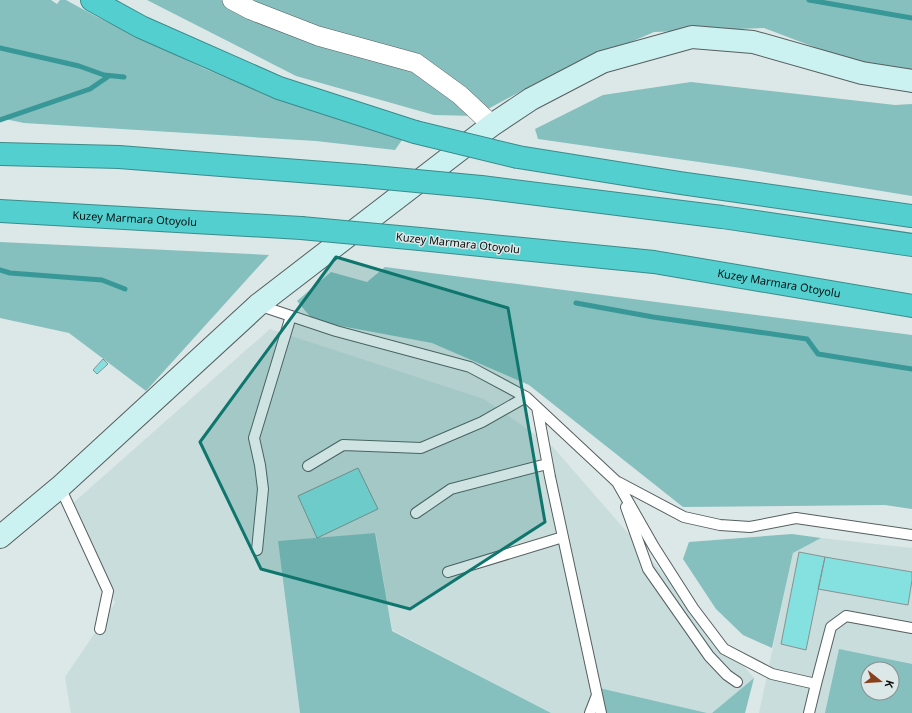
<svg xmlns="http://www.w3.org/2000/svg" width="912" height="713" font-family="'Noto Sans',sans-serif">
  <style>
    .built { fill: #c8dddc; fill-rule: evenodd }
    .green { fill: #85bfbe; fill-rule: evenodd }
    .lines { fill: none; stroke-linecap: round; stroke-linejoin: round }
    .stream { stroke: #389898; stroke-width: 5 }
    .building { fill: #85e1e0; stroke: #889292 }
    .lane-casing { stroke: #565f5f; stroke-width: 12 }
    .street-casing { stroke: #565f5f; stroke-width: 20 }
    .secondary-casing { stroke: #565f5f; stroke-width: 24 }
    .highway-casing { stroke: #3a8b8b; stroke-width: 24 }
    .lane { stroke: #fff; stroke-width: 10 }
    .street { stroke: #fff; stroke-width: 19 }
    .secondary { stroke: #ccf1f1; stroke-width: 22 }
    .highway { stroke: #54cfcf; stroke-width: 22 }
    .highway-bridge-casing { stroke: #3a8b8b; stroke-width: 24; stroke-linecap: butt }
    .highway-bridge { stroke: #54cfcf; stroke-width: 22 }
    .marked { fill: #0f766e; fill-opacity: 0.2; stroke: #0f766e; stroke-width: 3; stroke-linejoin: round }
    .labels { text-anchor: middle; stroke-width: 3; stroke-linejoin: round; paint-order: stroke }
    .street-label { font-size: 11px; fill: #090d0d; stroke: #dce7e7 }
  </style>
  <rect width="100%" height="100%" fill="#dce7e7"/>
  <path class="built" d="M 270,329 L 484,399 L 552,446 L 754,678 L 712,713 L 551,713 L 392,630 L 376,533 L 278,541 L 300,713 L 71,713 L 65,677 L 115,603 L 72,504 Z
    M 821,538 L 912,548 L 912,713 L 759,713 L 793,553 ZM 868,669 L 892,669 L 892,693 L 868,693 Z"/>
  <path class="green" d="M 0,0 L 51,0 L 57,4 L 60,0 L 66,0 L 97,17 L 205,69 L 280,100 L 402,140 L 395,150 L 316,141 L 24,123 L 0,118 Z
    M 147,0 L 912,0 L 912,74 L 859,64 L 764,28 L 654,32 L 536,83 L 475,116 L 434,115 L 296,76 Z
    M 691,82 L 895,105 L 912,104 L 912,196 L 741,168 L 538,139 L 535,129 L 603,95 Z
    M 0,242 L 269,255 L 146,391 L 69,333 L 0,318 Z
    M 385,267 L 912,335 L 912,509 L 885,505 L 683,507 L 529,385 L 432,343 L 314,321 L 297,301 L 331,272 L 367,282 Z
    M 375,533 L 392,631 L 551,713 L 300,713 L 278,541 Z
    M 792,534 L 821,538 L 793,553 L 772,648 L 743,635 L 716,609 L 683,559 L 689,542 Z
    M 839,649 L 912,664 L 912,713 L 825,713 ZM 868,669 L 892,669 L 892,693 L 868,693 Z
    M 754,678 L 745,713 L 712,713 Z
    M 599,688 L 707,713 L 593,713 Z"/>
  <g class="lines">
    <path class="stream" d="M 809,0 L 912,18
      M 0,48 L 79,66 L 104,75 L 124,77
      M 0,120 L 90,89 L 109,76
      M 0,270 L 10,273 L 102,280 L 125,289
      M 576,303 L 653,317 L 807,339 L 818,354 L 912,369"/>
  </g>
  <path class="building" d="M 103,359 L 108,364 L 97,374 L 93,370 Z
    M 358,468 L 378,509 L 317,538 L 298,496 Z
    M 799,552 L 825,557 L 806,650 L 781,644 Z
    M 825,557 L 912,572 L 912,580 L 908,605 L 818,589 Z"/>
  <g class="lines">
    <g class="lane-casing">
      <path id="lane" d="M 258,305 L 336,331 L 470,367 L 526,397 L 617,482 L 654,547 L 693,608 L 724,649 L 772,674 L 816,684 L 809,713
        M 537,407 L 550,477 L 601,713
        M 308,466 L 343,445 L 421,448 L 482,422 L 526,397
        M 618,482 L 684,517 L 720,525 L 750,527 L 796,518 L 912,535
        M 60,487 L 108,591 L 100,629
        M 626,507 L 648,569 L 709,656 L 727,675 L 737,682
        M 416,513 L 451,489 L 547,464
        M 257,550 L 263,489 L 260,465 L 254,438 L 291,316
        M 448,572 L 563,537
        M 816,684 L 831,627 L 846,616 L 912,628
        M 590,713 L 597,695"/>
    </g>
    <g class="street-casing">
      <path id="street" d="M 232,0 L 251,10 L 318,36 L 416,63 L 460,95 L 492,125"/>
    </g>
    <g class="secondary-casing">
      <path id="secondary" d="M 0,537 L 60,487 L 258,305 L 492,125 L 531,99 L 602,62 L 692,37 L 753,42 L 862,73 L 912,81"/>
    </g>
    <g class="highway-casing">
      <g id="highway">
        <path d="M 92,0 L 141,27 L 279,88 L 415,132"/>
        <path d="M 0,154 L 119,157 L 363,176"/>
        <path d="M 518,157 L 680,183 L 912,216"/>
        <path d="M 481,187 L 722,217 L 912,245"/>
        <path id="s1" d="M 0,211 L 301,228"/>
        <path id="s2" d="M 420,239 L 654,262 L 912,306"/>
      </g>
    </g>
    <use href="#lane" class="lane"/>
    <use href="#street" class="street"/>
    <use href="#secondary" class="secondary"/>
    <use href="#highway" class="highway"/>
    <g class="highway-bridge-casing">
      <path id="highway-bridge" d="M 415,132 L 518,157
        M 363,176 L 481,187
        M 301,228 L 420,239"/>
    </g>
    <use href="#highway-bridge" class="highway-bridge"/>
  </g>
  <path class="marked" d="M 336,257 L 508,308 L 545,522 L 410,609 L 261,569 L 200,442 Z"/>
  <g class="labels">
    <g class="street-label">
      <text dy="4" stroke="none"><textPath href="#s1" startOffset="135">Kuzey Marmara Otoyolu</textPath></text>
      <text transform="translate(458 243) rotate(6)" y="4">Kuzey Marmara Otoyolu</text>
      <text dy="4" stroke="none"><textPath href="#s2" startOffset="362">Kuzey Marmara Otoyolu</textPath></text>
    </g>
  </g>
  <g transform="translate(880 681) rotate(107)"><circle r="19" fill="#dce7e7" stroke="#889090"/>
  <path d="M0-3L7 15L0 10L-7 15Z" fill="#88411d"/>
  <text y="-6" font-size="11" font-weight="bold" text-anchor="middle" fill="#090d0d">K</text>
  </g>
</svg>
